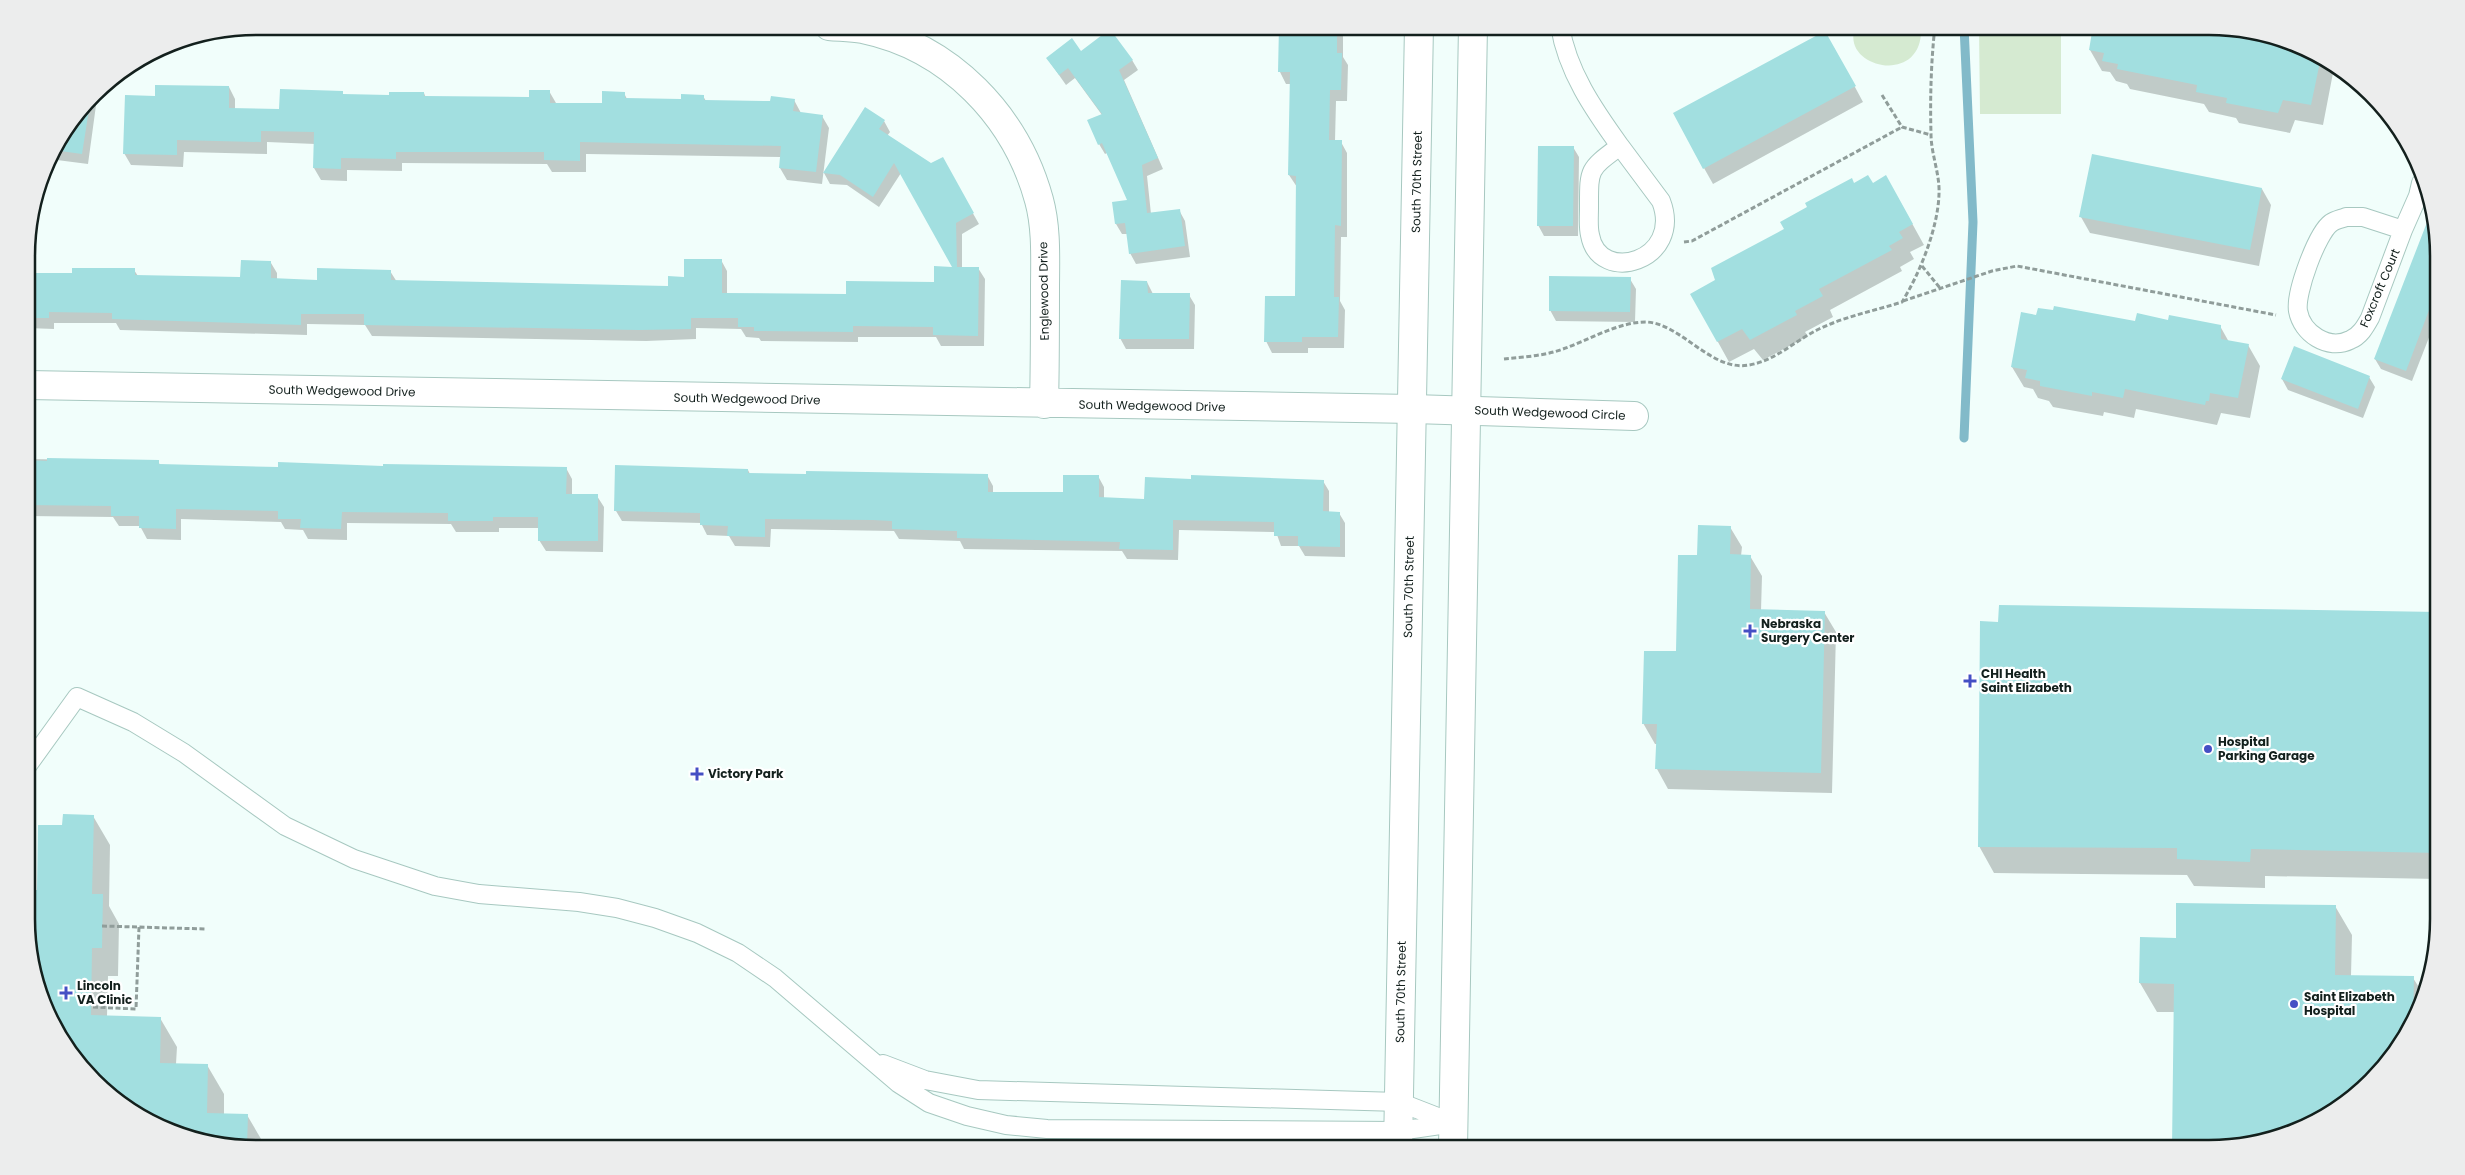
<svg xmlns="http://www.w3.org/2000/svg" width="2465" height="1175" font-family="Poppins,sans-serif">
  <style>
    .green { fill: #d5ead1 }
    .shadow { fill: #0003 }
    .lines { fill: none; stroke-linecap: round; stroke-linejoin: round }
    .stream { stroke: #82bac9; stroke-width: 9 }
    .building { fill: #a2dfe0 }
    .lane-casing { stroke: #a7c8c0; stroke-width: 20 }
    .street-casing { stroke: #a7c8c0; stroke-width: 30 }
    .secondary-casing { stroke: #a7c8c0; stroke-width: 30 }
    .path { stroke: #909d9a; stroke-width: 3; stroke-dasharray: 5 2.5; stroke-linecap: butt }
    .lane { stroke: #fff; stroke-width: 18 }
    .street { stroke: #fff; stroke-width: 28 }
    .secondary { stroke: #fff; stroke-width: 28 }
    .poi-dot { fill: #454fc4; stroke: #fff; stroke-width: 2 }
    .labels { text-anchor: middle; stroke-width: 4.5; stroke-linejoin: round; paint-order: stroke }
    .street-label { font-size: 12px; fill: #13201d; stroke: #fff }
    .poi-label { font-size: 12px; font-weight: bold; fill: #13201d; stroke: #fff; text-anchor: start }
    .rim { fill: none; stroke: #13201d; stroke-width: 2.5 }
  </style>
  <rect width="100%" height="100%" fill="#f1fefb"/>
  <path class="green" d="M 1856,26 L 1921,26 C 1925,89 1837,67 1856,26 Z
    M 1979,26 L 2061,26 L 2061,114 L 1980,114 Z"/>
  <path class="shadow" d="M 1030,26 L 1050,26 L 1043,36 Z
    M 1280,26 L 1343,26 L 1343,57 L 1348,65 L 1347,101 L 1336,101 L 1335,141 L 1341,142 L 1347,153 L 1347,237 L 1341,237 L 1340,301 L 1345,310 L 1344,348 L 1308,348 L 1308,353 L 1272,353 L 1266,341 L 1296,298 L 1297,187 L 1289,175 L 1291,84 L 1286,84 L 1280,72 Z
    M 2209,26 L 2311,50 L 2326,60 L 2333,73 L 2323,125 L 2295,120 L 2290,133 L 2239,123 L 2236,118 L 2209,112 L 2204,104 L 2130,89 L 2127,84 L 2116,81 L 2110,72 L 2102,71 L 2090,50 Z
    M 1834,48 L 1863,102 L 1713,184 L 1704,168 Z
    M 1081,52 L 1132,60 L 1138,70 L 1124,80 L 1163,169 L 1147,176 L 1151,214 L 1179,210 L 1185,221 L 1190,257 L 1136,264 L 1130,253 L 1128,234 L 1122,234 L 1116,224 L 1113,203 L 1129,201 L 1107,153 L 1105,154 L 1099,144 L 1102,115 L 1075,78 L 1066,85 L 1047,58 Z
    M 229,87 L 235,99 L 235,109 L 280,111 L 342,92 L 344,96 L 391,97 L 424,93 L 426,98 L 530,98 L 549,91 L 556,103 L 603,104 L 624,93 L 627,99 L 682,100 L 703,96 L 706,101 L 772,102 L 794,100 L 801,113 L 822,116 L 829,128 L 822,184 L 787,180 L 780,168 L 781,157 L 586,154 L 586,172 L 552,172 L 547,164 L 402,163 L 402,171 L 347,170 L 347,181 L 321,180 L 314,168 L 315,144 L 267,142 L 267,154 L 184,152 L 183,167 L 131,165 L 124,153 L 156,97 Z
    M 95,95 L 97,98 L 88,164 L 49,159 Z
    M 884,121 L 890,132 L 887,136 L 931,165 L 942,159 L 979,224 L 962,234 L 962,268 L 978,268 L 985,279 L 984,346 L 941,346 L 936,337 L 858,337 L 858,342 L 761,341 L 759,338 L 746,337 L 741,329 L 696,328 L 696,339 L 646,341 L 372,336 L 365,325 L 307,324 L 307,335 L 120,330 L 116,323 L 54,323 L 54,329 L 27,328 L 27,274 L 73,275 L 134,270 L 138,276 L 242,278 L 271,263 L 277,273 L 277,280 L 318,281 L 390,271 L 397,282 L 669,288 L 721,260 L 727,271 L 727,294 L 847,295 L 935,283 L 954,268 L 901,173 L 879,207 L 847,185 L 830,184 L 824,173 Z
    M 1573,147 L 1579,157 L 1578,236 L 1544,236 L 1538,225 Z
    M 1854,184 L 1872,184 L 1898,198 L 1924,245 L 1910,252 L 1914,259 L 1900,267 L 1902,271 L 1830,310 L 1833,317 L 1805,332 L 1808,336 L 1763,360 L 1754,349 L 1729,362 L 1692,295 L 1717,281 L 1785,229 Z
    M 2262,189 L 2271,205 L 2259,266 L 2090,233 L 2081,217 Z
    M 2432,214 L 2437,226 L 2437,317 L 2412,381 L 2381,369 L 2375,359 Z
    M 1630,279 L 1636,289 L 1635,322 L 1556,321 L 1550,310 Z
    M 1147,282 L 1153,294 L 1189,295 L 1195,305 L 1194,349 L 1126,349 L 1120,338 Z
    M 2037,317 L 2136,323 L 2169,321 L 2220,326 L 2229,342 L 2248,345 L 2260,366 L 2250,418 L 2221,413 L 2217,425 L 2136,409 L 2134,418 L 2104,412 L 2103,416 L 2053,407 L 2049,401 L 2038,398 L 2033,389 L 2024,387 L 2012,367 Z
    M 2369,377 L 2375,387 L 2363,418 L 2288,390 L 2282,379 Z
    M 27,459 L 158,461 L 160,465 L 279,468 L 566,468 L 572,479 L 572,495 L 597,496 L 604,507 L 603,552 L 546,551 L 539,540 L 540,528 L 499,528 L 499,532 L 456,532 L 451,524 L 347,523 L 347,540 L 308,539 L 303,530 L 285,529 L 281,522 L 181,519 L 181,540 L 147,539 L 140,526 L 119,526 L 113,517 L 27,516 Z
    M 748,470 L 750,474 L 987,475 L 993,486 L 993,493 L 1064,494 L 1098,476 L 1104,487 L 1104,498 L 1145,500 L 1323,481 L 1329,491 L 1329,513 L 1339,513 L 1345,523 L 1345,557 L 1305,556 L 1299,546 L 1281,546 L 1276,532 L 1179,530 L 1178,560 L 1127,559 L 1122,551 L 964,549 L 960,541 L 899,539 L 894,531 L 771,529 L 770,547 L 735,546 L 729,536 L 707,535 L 701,523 L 622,521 L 616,511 Z
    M 1730,527 L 1742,547 L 1741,556 L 1750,556 L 1762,576 L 1761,611 L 1824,612 L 1836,632 L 1832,793 L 1668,789 L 1657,769 L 1657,744 L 1655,744 L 1643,723 L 1677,652 L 1698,556 Z
    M 2438,613 L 2439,879 L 2265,876 L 2265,888 L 2194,886 L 2187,875 L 1994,873 L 1979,846 Z
    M 93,816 L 110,845 L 109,906 L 119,924 L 118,976 L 108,976 L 107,1016 L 160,1018 L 177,1047 L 176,1064 L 207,1065 L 224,1094 L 224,1114 L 247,1115 L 264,1144 L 264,1149 L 155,1125 L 74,1059 L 44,1007 L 37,983 L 38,963 L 28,946 L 28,923 L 64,827 Z
    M 2335,906 L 2352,935 L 2351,976 L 2413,978 L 2422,992 L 2415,1020 L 2382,1071 L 2336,1110 L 2283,1137 L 2224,1148 L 2173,1148 L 2175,1012 L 2157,1012 L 2140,983 L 2177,939 Z
    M 2002,1146 L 2080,1148 L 2081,1148 L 2002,1148 Z"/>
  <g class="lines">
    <path class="stream" d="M 1964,26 L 1973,222 L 1964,438"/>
  </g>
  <path class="building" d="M 1279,26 L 1337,26 L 1337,53 L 1342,53 L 1341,90 L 1330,90 L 1329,140 L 1342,140 L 1341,226 L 1335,225 L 1334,297 L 1339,297 L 1338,337 L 1302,337 L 1302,342 L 1264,342 L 1265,296 L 1295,296 L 1296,176 L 1288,175 L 1290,72 L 1278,72 Z
    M 2093,26 L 2209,26 L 2310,50 L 2321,57 L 2311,105 L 2283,100 L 2278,113 L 2226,103 L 2227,98 L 2196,92 L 2197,85 L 2117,69 L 2118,64 L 2102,61 L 2104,53 L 2089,50 Z
    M 1110,29 L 1133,60 L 1119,70 L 1158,158 L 1142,165 L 1147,213 L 1180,209 L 1185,246 L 1129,254 L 1125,223 L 1115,224 L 1112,202 L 1127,200 L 1102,143 L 1098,145 L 1087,120 L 1102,114 L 1068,68 L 1059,75 L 1046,58 L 1072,38 L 1081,51 Z
    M 1825,31 L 1856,86 L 1703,169 L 1673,113 Z
    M 155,85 L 229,86 L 229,108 L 279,109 L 280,89 L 343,91 L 343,94 L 389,95 L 389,92 L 424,92 L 424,96 L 529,97 L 529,90 L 550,90 L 550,103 L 602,103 L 602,91 L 625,92 L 625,98 L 681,99 L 681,94 L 704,95 L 704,100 L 770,101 L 771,96 L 795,99 L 793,111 L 823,115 L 816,172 L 779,168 L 781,146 L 580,142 L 580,161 L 544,160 L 544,152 L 396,152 L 396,159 L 341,158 L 341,169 L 313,168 L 314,132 L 261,131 L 261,142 L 177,140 L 177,155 L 123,154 L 125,95 L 155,96 Z
    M 90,103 L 82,154 L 53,150 L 66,133 Z
    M 865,107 L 885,120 L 879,129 L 931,163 L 943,157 L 974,213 L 956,223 L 957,267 L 979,267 L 978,336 L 933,335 L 933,327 L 853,326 L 853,332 L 754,331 L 754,327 L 738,327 L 738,318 L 691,318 L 691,329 L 639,330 L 364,325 L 364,314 L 301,314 L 301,325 L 112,319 L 112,313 L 49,312 L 49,318 L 27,318 L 27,273 L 72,273 L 72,268 L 135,268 L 135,275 L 240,277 L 241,260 L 271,261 L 271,278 L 317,280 L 317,268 L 391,270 L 391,280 L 668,286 L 668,276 L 684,277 L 684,259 L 722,259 L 722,293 L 846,294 L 846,281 L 934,282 L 934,266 L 952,267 L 894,163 L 873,197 L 840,175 L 823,173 Z
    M 1538,146 L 1574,146 L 1573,226 L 1537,226 Z
    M 2092,154 L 2262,188 L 2250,250 L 2079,217 Z
    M 1868,175 L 1873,183 L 1886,175 L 1913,224 L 1899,232 L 1903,238 L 1889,246 L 1892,250 L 1819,289 L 1823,296 L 1795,311 L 1797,315 L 1750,340 L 1742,329 L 1717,342 L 1690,294 L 1715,280 L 1711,268 L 1784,229 L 1780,222 L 1807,207 L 1805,203 L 1852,178 L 1854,183 Z
    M 2431,212 L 2437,226 L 2437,289 L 2406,371 L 2374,359 Z
    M 1549,276 L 1631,277 L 1630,312 L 1549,311 Z
    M 1121,280 L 1147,281 L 1148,293 L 1190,293 L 1189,339 L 1119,339 Z
    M 2054,306 L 2135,321 L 2137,313 L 2168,320 L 2169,315 L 2221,325 L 2221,339 L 2249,344 L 2238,398 L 2210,393 L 2209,401 L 2206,401 L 2205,405 L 2125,389 L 2123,398 L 2092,392 L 2092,396 L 2040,386 L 2040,381 L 2025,378 L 2027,370 L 2011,367 L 2021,312 L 2036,315 L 2038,308 L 2053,310 Z
    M 2294,346 L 2370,376 L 2358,409 L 2281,379 Z
    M 47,458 L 159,460 L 159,464 L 278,467 L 278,462 L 383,466 L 383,464 L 567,467 L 566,494 L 598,494 L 598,541 L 538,541 L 538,517 L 493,517 L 493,521 L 448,521 L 448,513 L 342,512 L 341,529 L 300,528 L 301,519 L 278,519 L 278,511 L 176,509 L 176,529 L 139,528 L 139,516 L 111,516 L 111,506 L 27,505 L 27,460 L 47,461 Z
    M 615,465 L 748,469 L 748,473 L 806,474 L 806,471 L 988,474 L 988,492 L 1063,492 L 1063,475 L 1099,475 L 1099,497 L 1144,499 L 1145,477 L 1191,479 L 1191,475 L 1324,480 L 1323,511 L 1340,512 L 1340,547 L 1298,546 L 1298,536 L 1274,536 L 1274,522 L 1173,520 L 1173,550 L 1119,549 L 1120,542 L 957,538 L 957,531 L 892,529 L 892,521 L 873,520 L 765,519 L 765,537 L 727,536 L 728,526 L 700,525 L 700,513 L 614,511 Z
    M 1698,525 L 1731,526 L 1730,554 L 1751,555 L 1750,609 L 1825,611 L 1821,773 L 1655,769 L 1657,724 L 1642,724 L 1644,651 L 1676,651 L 1678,555 L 1697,555 Z
    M 1999,605 L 2438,612 L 2439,853 L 2251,849 L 2250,862 L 2177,859 L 2177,848 L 1978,847 L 1980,621 L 1998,622 Z
    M 63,814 L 94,815 L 92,894 L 103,894 L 102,948 L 92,948 L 91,1015 L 161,1017 L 160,1063 L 208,1064 L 207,1113 L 248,1114 L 247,1147 L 155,1125 L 74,1059 L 44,1007 L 36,978 L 37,946 L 28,946 L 28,890 L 37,890 L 38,825 L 62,825 Z
    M 2176,903 L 2336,905 L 2335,975 L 2414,976 L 2413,1023 L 2382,1071 L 2336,1110 L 2283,1137 L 2224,1148 L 2172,1148 L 2174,984 L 2139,983 L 2140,937 L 2176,938 Z"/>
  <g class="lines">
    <g class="lane-casing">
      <path id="lane" d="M 1560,26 C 1567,71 1594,110 1620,146
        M 1620,146 L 1661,201 C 1684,261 1599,286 1590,235 C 1588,227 1589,217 1589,208 C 1589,168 1588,170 1620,146 Z
        M 2346,217 L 2363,217 L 2403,230 L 2370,318 C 2365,327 2360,336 2350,340 C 2328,351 2302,333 2298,311 C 2295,293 2317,233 2331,223 C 2335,220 2341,219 2346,217 Z
        M 2403,230 L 2418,196 L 2421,183
        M 28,765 L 77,697 L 133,722 L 184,753 L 285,826 L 354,859 L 435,886 L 479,894 L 579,902 L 617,908 L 655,918 L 697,933 L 738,953 L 775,978 L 898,1083 L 929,1103 L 967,1116 L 1006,1125 L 1047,1129 L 1399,1131 L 1454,1123
        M 883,1064 L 925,1080 L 978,1090 L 1399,1102 L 1453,1123"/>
    </g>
    <g class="street-casing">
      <path id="street" d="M 829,26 C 840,27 852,27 863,29 C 950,47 1016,116 1039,200 C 1047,229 1045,261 1045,290 C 1045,328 1045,366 1044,404
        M 27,385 L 1413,409 L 1634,416"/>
    </g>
    <g class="secondary-casing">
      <path id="secondary" d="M 1398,1148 L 1419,26
        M 1453,1148 L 1473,26"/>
    </g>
    <path class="path" d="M 1882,95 L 1902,127 L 1931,135
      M 1684,242 L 1692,241 L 1902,127
      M 1922,266 L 1940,288
      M 1903,301 L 1992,271 L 2017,266 L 2276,315
      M 1504,359 C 1523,357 1544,356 1563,349 C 1589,340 1618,322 1646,322 C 1681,323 1711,372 1749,365 C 1775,361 1796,340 1819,329 C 1846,316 1874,311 1902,302 C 1920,273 1938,228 1939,194 C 1940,174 1931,154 1931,134 C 1930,98 1931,62 1935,26
      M 102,926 L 205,929
      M 93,1007 L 136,1009 L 139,927"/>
    <use href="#lane" class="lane"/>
    <use href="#street" class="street"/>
    <use href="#secondary" class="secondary"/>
  </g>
  <g class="poi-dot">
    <path d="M1747.5 623.5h5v5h5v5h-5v5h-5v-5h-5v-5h5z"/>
    <path d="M1967.5 673.5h5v5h5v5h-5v5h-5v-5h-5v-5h5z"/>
    <circle cx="2208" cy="749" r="5"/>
    <path d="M694.5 766.5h5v5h5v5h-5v5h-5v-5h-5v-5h5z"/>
    <path d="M63.5 985.5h5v5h5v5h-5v5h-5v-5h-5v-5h5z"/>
    <circle cx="2294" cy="1004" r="5"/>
  </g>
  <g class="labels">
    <g class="street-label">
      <text transform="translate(1417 182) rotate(-89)" y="4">South 70th Street</text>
      <text transform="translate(2380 288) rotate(-67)" y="4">Foxcroft Court</text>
      <text transform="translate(1044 291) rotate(-91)" y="4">Englewood Drive</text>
      <text transform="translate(342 391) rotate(1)" y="4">South Wedgewood Drive</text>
      <text transform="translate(747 399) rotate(1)" y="4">South Wedgewood Drive</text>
      <text transform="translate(1152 406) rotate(1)" y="4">South Wedgewood Drive</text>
      <text transform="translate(1550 413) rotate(2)" y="4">South Wedgewood Circle</text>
      <text transform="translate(1409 587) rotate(-89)" y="4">South 70th Street</text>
      <text transform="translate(1401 992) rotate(-89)" y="4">South 70th Street</text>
    </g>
    <g class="poi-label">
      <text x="1761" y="628">Nebraska<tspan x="1761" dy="14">Surgery Center</tspan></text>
      <text x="1981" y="678">CHI Health<tspan x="1981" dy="14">Saint Elizabeth</tspan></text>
      <text x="2218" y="746">Hospital<tspan x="2218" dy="14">Parking Garage</tspan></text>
      <text x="708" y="778">Victory Park</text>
      <text x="77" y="990">Lincoln<tspan x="77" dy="14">VA Clinic</tspan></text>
      <text x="2304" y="1001">Saint Elizabeth<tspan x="2304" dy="14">Hospital</tspan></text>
    </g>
  </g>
  <path d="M0 0H2465V1175H0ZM256 35H2209A221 221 0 0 1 2430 256V919A221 221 0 0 1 2209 1140H256A221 221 0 0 1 35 919V256A221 221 0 0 1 256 35Z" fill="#eceded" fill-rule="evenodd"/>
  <path class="rim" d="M256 35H2209A221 221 0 0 1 2430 256V919A221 221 0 0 1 2209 1140H256A221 221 0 0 1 35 919V256A221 221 0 0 1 256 35Z"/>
</svg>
